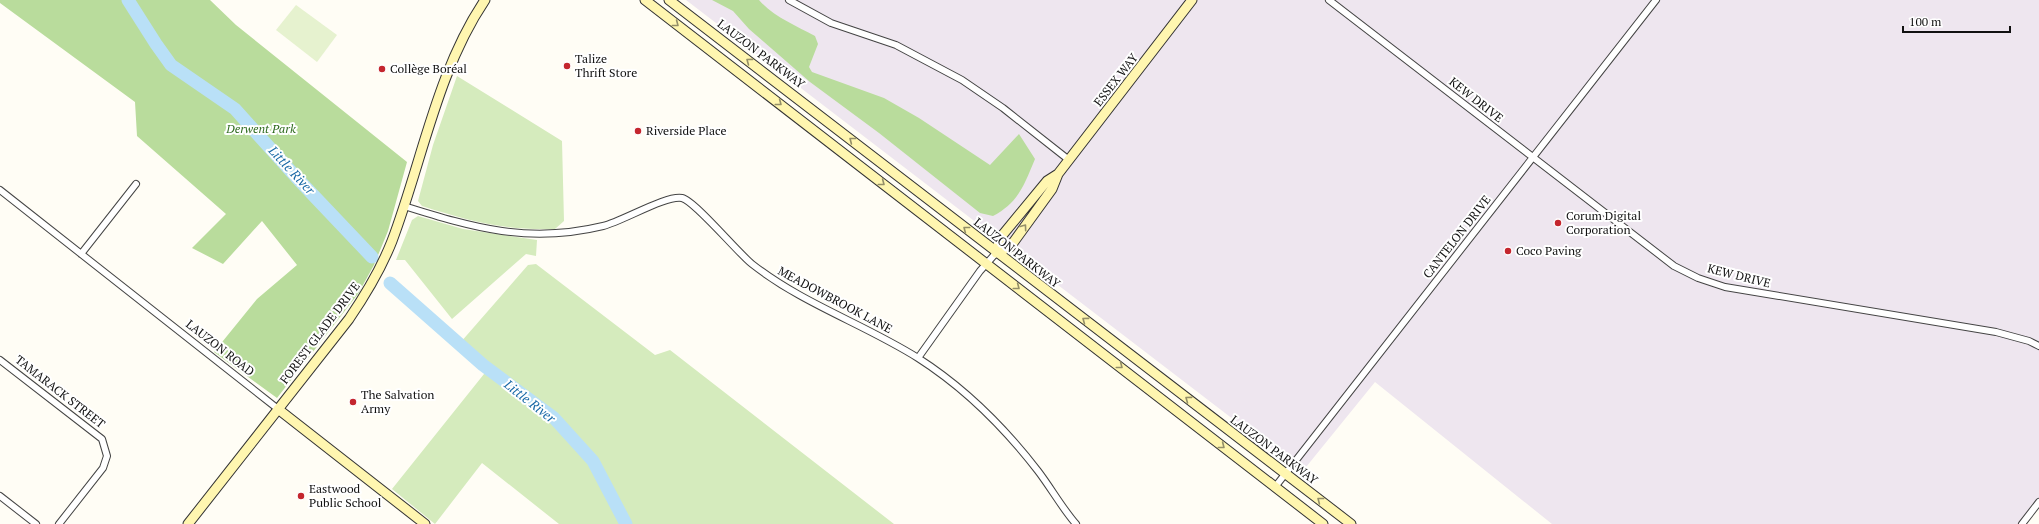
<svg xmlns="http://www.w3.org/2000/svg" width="2039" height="524" font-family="'PT Serif',serif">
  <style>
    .industrial { fill: #eee6ef }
    .green { fill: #d5ebbd }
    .forest { fill: #b9dc9c }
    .pitch { fill: #e6f2cf }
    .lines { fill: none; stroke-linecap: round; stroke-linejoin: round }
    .river { stroke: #b9e0f7; stroke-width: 13 }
    .street-casing { stroke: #444; stroke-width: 8 }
    .secondary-casing { stroke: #333; stroke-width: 11 }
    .street { stroke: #fff; stroke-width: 6 }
    .secondary { stroke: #fff6b0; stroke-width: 9 }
    .oneway { stroke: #948f68 }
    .poi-dot { fill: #c4262e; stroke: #fff; stroke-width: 1.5 }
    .labels { text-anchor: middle; stroke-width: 4; stroke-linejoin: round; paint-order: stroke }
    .street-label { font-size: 12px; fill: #111; stroke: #fff }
    .poi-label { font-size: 12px; fill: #111; stroke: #fff; text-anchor: start }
    .park-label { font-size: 12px; font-style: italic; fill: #2f6b1f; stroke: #fff }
    .water-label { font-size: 13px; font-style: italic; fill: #1768a6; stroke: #fff }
  </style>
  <rect width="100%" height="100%" fill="#fffdf5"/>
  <path class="industrial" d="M 686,0 L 2039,0 L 2039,502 L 2022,524 L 1552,524 L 1375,382 L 1302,472 Z"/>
  <path class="green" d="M 457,76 L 562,141 L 564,221 L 555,229 C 506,231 469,221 422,206 L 418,201 L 433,145 Z
    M 418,216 L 463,229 L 537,240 L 536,256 L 526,254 L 452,319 L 405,260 L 396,260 L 412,220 Z
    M 536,264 L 655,355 L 670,350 L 894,524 L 559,524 L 482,463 L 435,524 L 392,489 L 488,369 L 460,343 L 528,265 Z"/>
  <path class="forest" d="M 0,0 L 210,0 L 236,25 L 407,162 L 388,231 L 374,265 L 358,294 L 277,398 L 214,352 L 257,299 L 297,265 L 262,221 L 223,264 L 192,248 L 226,214 L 137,136 L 135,102 L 0,3 Z
    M 712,0 L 759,0 C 774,17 795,25 815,36 L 818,44 L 809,67 L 812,72 L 884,98 L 919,118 L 990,165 L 1019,134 L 1035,159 C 1024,185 1019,202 993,216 L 980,213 L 879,133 L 810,82 L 749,29 L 733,11 Z"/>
  <path class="pitch" d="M 296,5 L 337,35 L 317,62 L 276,30 Z"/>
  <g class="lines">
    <path class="river" d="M 128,0 L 156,44 L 171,65 L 235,109 L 296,177 L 372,257
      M 390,283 L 483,365 L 554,418 L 593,461 L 626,524"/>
    <g class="street-casing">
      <path id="street" d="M 789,0 L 831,23 L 896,45 L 962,80 L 1003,108 L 1069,160
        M 1329,0 L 1674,266 L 1698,278 L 1725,287 L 1996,332 L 2029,341 L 2039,346
        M 0,190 L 278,409
        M 404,206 C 474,228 529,244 603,226 C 623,221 666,195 682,198 C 695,201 737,252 752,264 C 803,304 864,324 918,358 C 965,388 1004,427 1038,471 C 1051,488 1062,508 1076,524
        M 81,254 L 136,184
        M 918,358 L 980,271 L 996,253
        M 0,360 L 102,439 L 107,456 L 103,468 L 59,524
        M 1275,487 L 1656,0
        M 0,496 L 36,524
        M 2022,524 L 2039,502"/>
    </g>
    <g class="secondary-casing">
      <path id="secondary" d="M 645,0 L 1323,524
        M 669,0 L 1351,524
        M 996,253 L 1010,247 L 1052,189 L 1058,174 L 1192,0
        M 996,253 L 1000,238 L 1047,181 L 1058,174
        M 278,409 L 425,524
        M 188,524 L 349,319 C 366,294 381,269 392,241 C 422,162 437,71 485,0"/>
    </g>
    <use href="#street" class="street"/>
    <use href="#secondary" class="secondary"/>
  </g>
  <defs><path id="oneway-chevron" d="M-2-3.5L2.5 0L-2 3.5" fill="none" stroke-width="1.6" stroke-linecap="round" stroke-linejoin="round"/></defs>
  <g class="oneway">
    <use href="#oneway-chevron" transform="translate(676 24) rotate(38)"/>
    <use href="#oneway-chevron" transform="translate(749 61) rotate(-143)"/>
    <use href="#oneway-chevron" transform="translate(779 103) rotate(38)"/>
    <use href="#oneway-chevron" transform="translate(852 140) rotate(-142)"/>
    <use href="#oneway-chevron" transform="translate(882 183) rotate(38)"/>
    <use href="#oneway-chevron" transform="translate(1024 227) rotate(-54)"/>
    <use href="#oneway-chevron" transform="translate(966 229) rotate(-142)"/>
    <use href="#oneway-chevron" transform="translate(1017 287) rotate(38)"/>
    <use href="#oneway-chevron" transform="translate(1085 320) rotate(-143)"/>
    <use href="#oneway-chevron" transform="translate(1120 366) rotate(38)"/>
    <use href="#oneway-chevron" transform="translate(1188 399) rotate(-143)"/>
    <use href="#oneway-chevron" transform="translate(1222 446) rotate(38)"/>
    <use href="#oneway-chevron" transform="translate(1320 500) rotate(-142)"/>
  </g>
  <g class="poi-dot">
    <circle cx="567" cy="66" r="4"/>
    <circle cx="382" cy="69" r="4"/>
    <circle cx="638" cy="131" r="4"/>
    <circle cx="1558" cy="223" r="4"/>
    <circle cx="1508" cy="251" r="4"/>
    <circle cx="353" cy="402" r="4"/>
    <circle cx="301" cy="496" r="4"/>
  </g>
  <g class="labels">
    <g class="street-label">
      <text transform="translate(761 54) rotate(37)" y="4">LAUZON PARKWAY</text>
      <text transform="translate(1116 80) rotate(-52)" y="4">ESSEX WAY</text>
      <text transform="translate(1476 100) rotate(38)" y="4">KEW DRIVE</text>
      <text transform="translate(1457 237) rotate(-52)" y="4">CANTELON DRIVE</text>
      <text transform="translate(1017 253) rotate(38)" y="4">LAUZON PARKWAY</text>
      <text transform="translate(1739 276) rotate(14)" y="4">KEW DRIVE</text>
      <text transform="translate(835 300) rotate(28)" y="4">MEADOWBROOK LANE</text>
      <text transform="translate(320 333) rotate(-53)" y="4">FOREST GLADE DRIVE</text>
      <text transform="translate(220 348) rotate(38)" y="4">LAUZON ROAD</text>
      <text transform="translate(60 392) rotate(38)" y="4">TAMARACK STREET</text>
      <text transform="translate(1274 450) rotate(37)" y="4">LAUZON PARKWAY</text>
    </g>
    <g class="poi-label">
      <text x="575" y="63">Talize<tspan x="575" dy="14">Thrift Store</tspan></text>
      <text x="390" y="73">Collège Boréal</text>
      <text x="646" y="135">Riverside Place</text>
      <text x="1566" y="220">Corum Digital<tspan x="1566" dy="14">Corporation</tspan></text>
      <text x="1516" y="255">Coco Paving</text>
      <text x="361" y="399">The Salvation<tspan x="361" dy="14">Army</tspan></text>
      <text x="309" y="493">Eastwood<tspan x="309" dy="14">Public School</tspan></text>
    </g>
    <g class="park-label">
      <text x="261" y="133">Derwent Park</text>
    </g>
    <g class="water-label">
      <text transform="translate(292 170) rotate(47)" y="5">Little River</text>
      <text transform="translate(530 401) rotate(38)" y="5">Little River</text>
    </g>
  </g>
  <path d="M1903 26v6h107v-6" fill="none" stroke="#111111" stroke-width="2"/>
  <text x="1909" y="26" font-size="12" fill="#111111" stroke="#ffffff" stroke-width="3" paint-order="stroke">100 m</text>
</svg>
